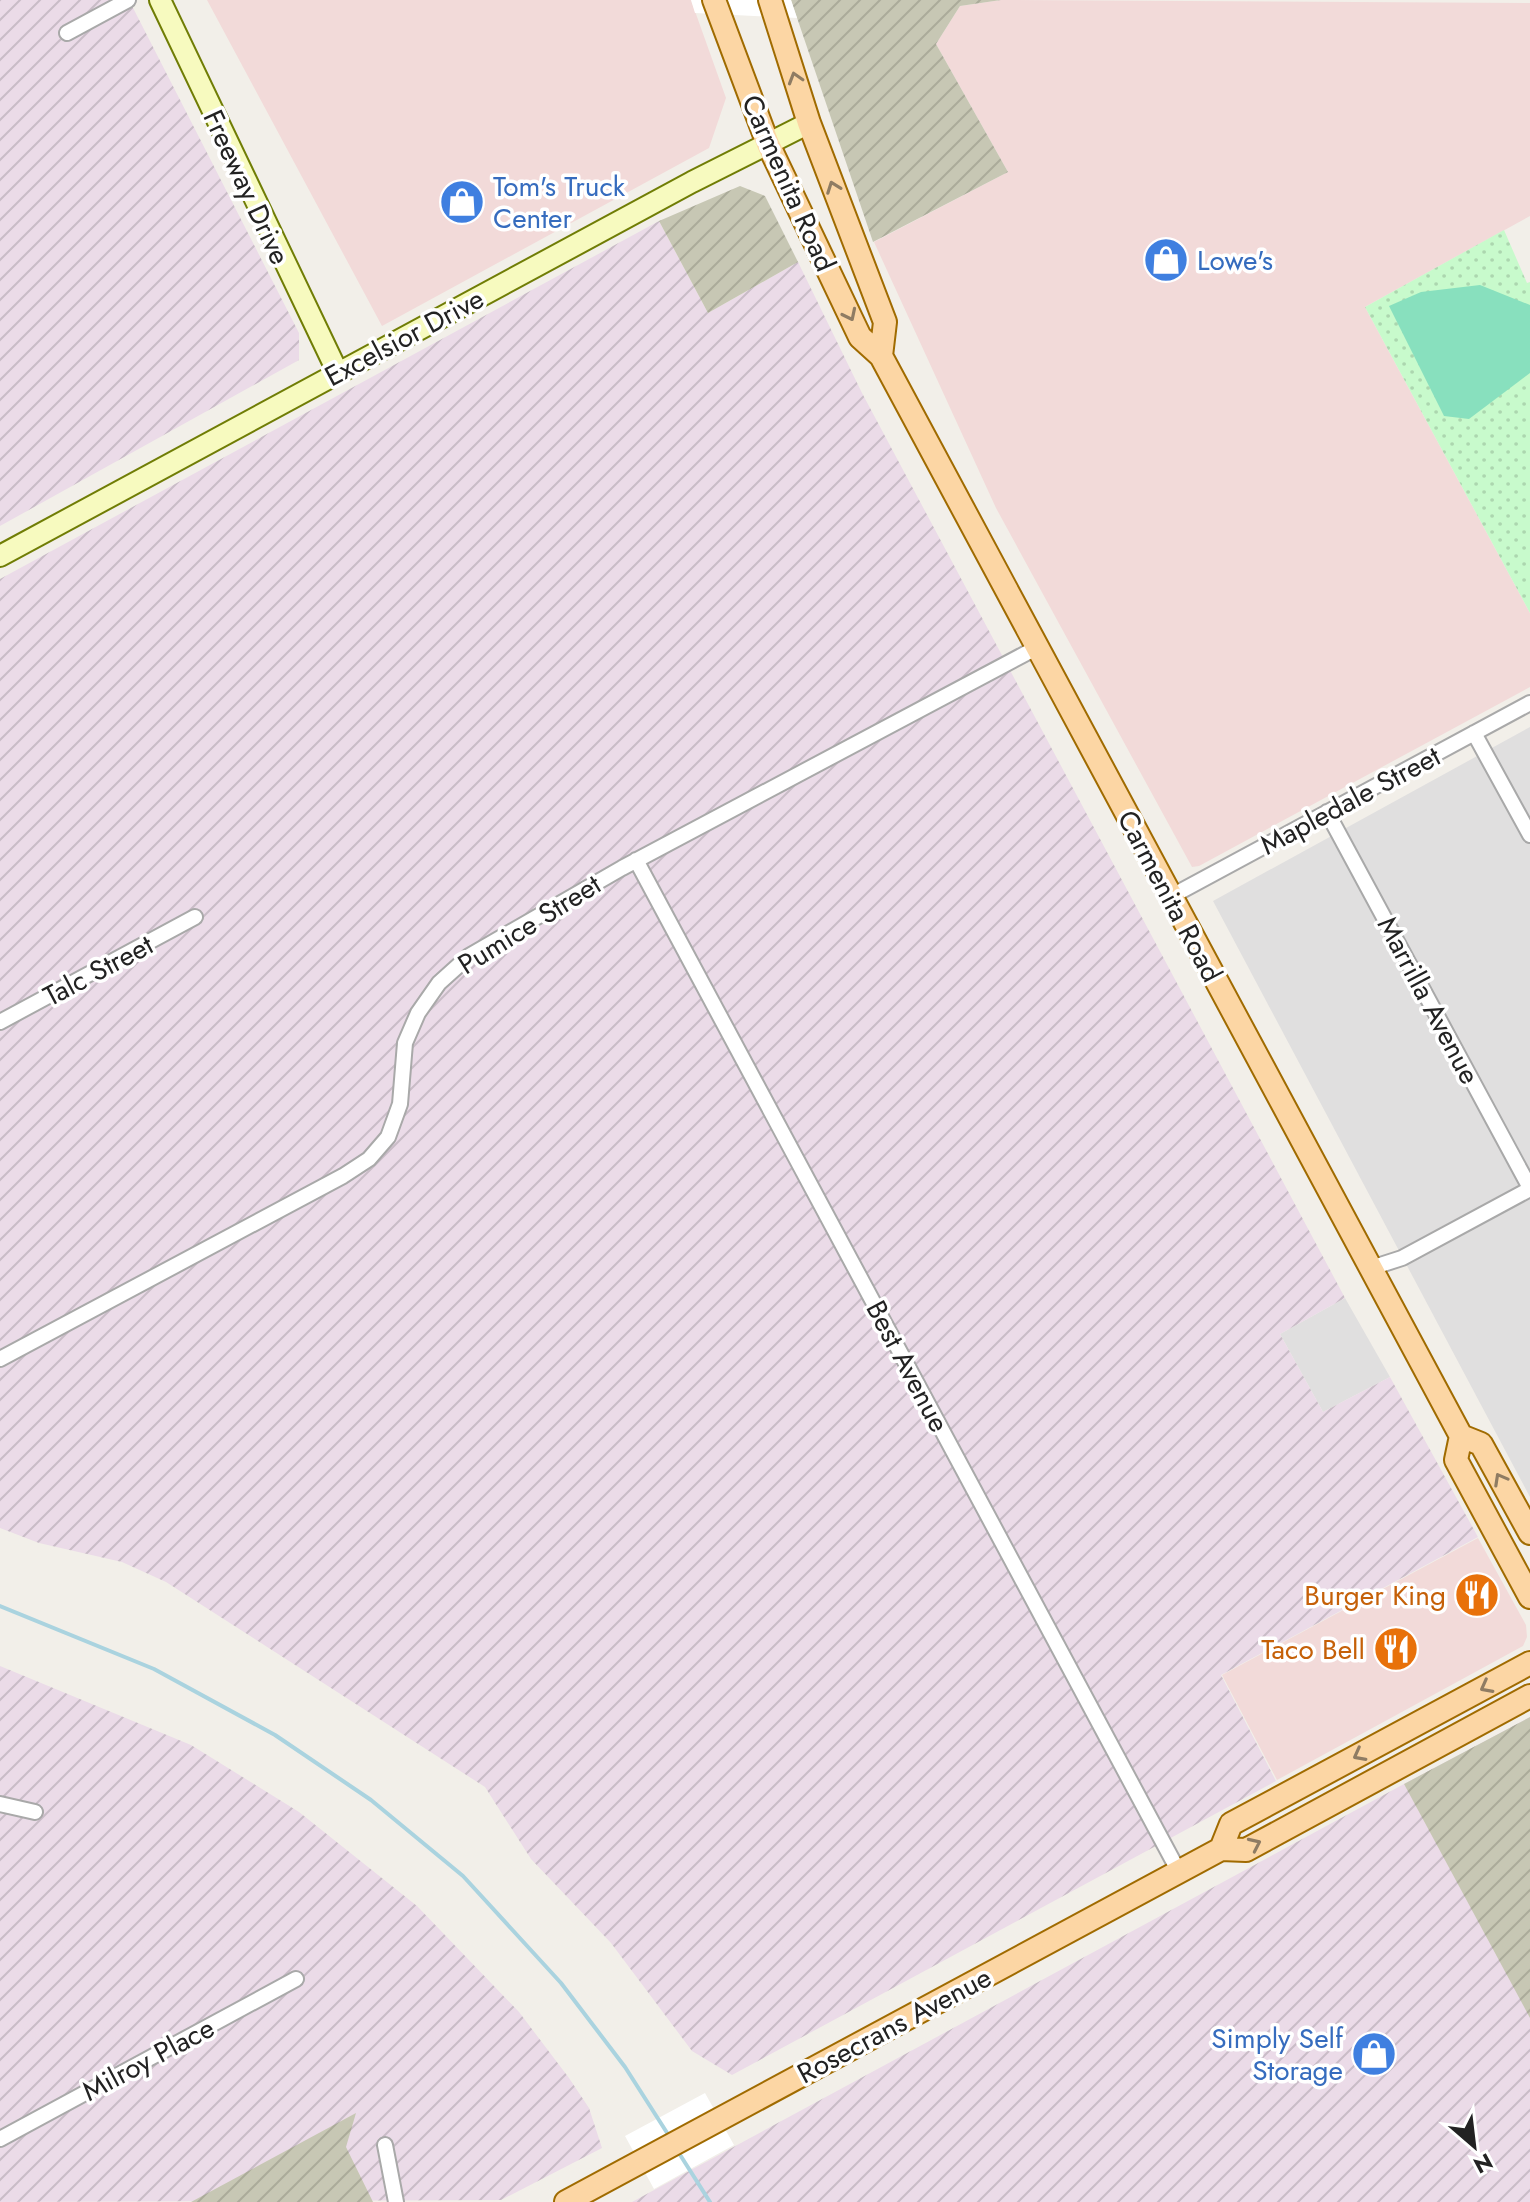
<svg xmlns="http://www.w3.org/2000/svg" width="1530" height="2202" font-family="Jost,sans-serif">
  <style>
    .residential { fill: #e0dfdf }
    .commercial { fill: #f2dad9 }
    .industrial { fill: url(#industrial-furrows) }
    .construction { fill: url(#construction-furrows) }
    .park { fill: url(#park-dots) }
    .pitch { fill: #88e0be }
    .pier { fill: #fff }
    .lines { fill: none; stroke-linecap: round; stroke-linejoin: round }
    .stream { stroke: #aad3df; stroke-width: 4 }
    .street-casing { stroke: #a9a9a9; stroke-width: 18 }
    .secondary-casing { stroke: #707d05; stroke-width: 24 }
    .primary-casing { stroke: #a06b00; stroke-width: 26 }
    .street { stroke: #fff; stroke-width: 14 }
    .secondary { stroke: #f7fabf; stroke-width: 20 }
    .primary { stroke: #fcd6a4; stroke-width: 22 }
    .oneway { stroke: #8f7c63 }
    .labels { text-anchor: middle; stroke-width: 7; stroke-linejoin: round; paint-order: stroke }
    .street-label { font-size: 28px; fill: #222; stroke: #fff }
    .shop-label { font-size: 28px; fill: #366cbe; stroke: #fff; text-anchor: start }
    .food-label { font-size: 28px; fill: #c56008; stroke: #fff; text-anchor: end }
  </style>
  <defs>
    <pattern id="industrial-furrows" width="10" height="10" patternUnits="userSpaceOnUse" patternTransform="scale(2)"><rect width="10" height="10" fill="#ebdbe8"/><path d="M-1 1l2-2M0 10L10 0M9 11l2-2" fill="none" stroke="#c9bcc7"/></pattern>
    <pattern id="construction-furrows" width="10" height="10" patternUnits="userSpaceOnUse" patternTransform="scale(2)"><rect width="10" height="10" fill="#c7c7b4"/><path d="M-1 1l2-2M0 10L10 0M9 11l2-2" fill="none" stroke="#abab9a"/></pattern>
    <pattern id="park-dots" width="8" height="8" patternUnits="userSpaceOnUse" patternTransform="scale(2)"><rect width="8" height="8" fill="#c8facc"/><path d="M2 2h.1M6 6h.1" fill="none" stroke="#acd6af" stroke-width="1.8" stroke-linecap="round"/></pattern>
  </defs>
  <rect width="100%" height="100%" fill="#f2efe9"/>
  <path class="residential" d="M 1530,727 L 1530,1497 L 1213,901 Z
    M 1345,1298 L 1390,1377 L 1323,1412 L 1280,1334 Z"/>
  <path class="commercial" d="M 207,0 L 691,0 L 726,98 L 709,148 L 382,326 Z
    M 1001,0 L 1530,3 L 1530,216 L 1365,307 L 1530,613 L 1530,687 L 1199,866 L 1192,867 L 996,508 L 874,242 L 1008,172 L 936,44 L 960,6 Z
    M 1478,1538 L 1526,1625 L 1527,1637 L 1523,1646 L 1277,1780 L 1222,1675 Z"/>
  <path class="industrial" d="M 0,0 L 129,0 L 299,333 L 299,360 L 0,526 Z
    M 659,221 L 708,313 L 798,262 L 862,393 L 1345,1298 L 1280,1334 L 1323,1412 L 1390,1377 L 1478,1537 L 1221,1675 L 1276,1781 L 732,2075 L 692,2051 L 611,1943 L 531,1859 L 485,1787 L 166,1582 L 122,1562 L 39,1543 L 0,1528 L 0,579 Z
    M 0,1666 L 191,1745 L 299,1812 L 417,1906 L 519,2012 L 569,2078 L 589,2108 L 602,2148 L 501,2200 L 0,2202 Z
    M 1530,1717 L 1530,2202 L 632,2202 L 1404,1784 Z"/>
  <path class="construction" d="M 791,0 L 1001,0 L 960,6 L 936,44 L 1008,172 L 873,242 Z
    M 740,186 L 765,196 L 798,262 L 708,313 L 659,221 Z
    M 1530,1717 L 1530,2018 L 1404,1784 Z
    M 356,2113 L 346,2147 L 373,2202 L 191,2202 Z"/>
  <path class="park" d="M 1504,230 L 1527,283 L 1530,282 L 1530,613 L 1365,307 Z"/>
  <path class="pitch" d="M 1480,285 L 1530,305 L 1530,373 L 1469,419 L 1444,416 L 1389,306 L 1421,292 Z"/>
  <path class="pier" d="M 691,0 L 791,0 L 797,18 L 695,13 Z
    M 705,2093 L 734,2145 L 654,2189 L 625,2136 Z"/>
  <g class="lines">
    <path class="stream" d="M 0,1606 L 154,1669 L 275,1735 L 371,1800 L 463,1876 L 561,1983 L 625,2067 L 671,2139
      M 677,2150 L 710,2202"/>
    <g class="street-casing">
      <path id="street" d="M 67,33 L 128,0
        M 1474,733 L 1530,835
        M 1327,812 L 1530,1188
        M 636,860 L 1179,1872
        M 1170,897 L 1530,703
        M 0,1022 L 195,917
        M 1371,1268 L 1402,1258 L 1530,1189
        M 0,1359 L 343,1176 L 369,1159 L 388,1137 L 400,1104 L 405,1043 L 418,1013 L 439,983 L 469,956 L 622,868 L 1036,648
        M 0,1804 L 35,1812
        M 0,2139 L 296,1979
        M 385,2145 L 396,2202"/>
    </g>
    <g class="secondary-casing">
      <path id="secondary" d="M 160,0 L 338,373
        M 0,556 L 692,182 L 809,123"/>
    </g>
    <g class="primary-casing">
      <path id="primary" d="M 714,0 L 768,144 L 860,337 L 881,356 L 1461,1436 L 1481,1444 L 1530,1533
        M 770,0 L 809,123 L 885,322 L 881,356
        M 1461,1436 L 1456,1460 L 1530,1597
        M 1221,1849 L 1231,1824 L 1530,1663
        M 566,2202 L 1221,1849 L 1246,1850 L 1530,1696"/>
    </g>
    <use href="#street" class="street"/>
    <use href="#secondary" class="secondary"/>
    <use href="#primary" class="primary"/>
  </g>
  <defs><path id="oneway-chevron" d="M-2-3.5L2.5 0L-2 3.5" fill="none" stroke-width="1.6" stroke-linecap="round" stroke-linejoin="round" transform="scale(2)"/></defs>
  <g class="oneway">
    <use href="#oneway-chevron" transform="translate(795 78) rotate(-107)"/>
    <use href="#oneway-chevron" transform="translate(833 187) rotate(-110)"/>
    <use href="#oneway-chevron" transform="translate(850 315) rotate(64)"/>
    <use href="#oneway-chevron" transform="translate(1500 1479) rotate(-119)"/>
    <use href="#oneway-chevron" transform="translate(1486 1687) rotate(152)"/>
    <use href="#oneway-chevron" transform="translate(1359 1755) rotate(152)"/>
    <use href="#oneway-chevron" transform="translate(1255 1844) rotate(-25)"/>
  </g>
  <defs>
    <g id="shop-disc" transform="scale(2.3)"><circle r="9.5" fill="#3f7fe0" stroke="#fff"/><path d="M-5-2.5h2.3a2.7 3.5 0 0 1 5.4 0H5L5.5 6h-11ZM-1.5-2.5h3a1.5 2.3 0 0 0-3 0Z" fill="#fff"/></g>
    <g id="restaurant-disc" transform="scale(2.3)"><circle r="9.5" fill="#e8710a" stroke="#fff"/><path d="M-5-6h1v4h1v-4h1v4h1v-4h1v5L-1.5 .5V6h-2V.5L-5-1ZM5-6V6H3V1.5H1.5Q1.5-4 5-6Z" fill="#fff"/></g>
  </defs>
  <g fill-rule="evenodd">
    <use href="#shop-disc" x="462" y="202"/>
    <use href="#shop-disc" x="1166" y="260"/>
    <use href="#restaurant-disc" x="1477" y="1595"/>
    <use href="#restaurant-disc" x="1396" y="1649"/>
    <use href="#shop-disc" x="1374" y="2054"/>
  </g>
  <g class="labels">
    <g class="street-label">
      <text transform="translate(789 183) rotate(66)" y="10">Carmenita Road</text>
      <text transform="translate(247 187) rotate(65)" y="10">Freeway Drive</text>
      <text transform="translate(404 337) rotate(-28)" y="10">Excelsior Drive</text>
      <text transform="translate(1350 800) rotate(-28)" y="10">Mapledale Street</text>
      <text transform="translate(1170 896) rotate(62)" y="10">Carmenita Road</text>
      <text transform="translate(529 924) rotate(-32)" y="10">Pumice Street</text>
      <text transform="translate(98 970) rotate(-28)" y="10">Talc Street</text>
      <text transform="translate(1429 1000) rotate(62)" y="10">Marrilla Avenue</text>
      <text transform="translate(908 1366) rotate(62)" y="10">Best Avenue</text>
      <text transform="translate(894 2025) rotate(-28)" y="10">Rosecrans Avenue</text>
      <text transform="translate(148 2059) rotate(-28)" y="10">Milroy Place</text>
    </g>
    <g class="shop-label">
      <text x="493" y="196">Tom's Truck<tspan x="493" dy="32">Center</tspan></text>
      <text x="1197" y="270">Lowe's</text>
      <text x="1343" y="2048" text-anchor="end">Simply Self<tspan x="1343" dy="32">Storage</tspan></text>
    </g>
    <g class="food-label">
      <text x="1446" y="1605">Burger King</text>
      <text x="1365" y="1659">Taco Bell</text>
    </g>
  </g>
  <g transform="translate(1474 2146) rotate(152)" stroke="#ffffff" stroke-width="6" paint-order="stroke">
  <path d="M0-6L14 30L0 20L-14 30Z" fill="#222222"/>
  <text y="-12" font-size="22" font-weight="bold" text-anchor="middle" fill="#222222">N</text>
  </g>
</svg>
